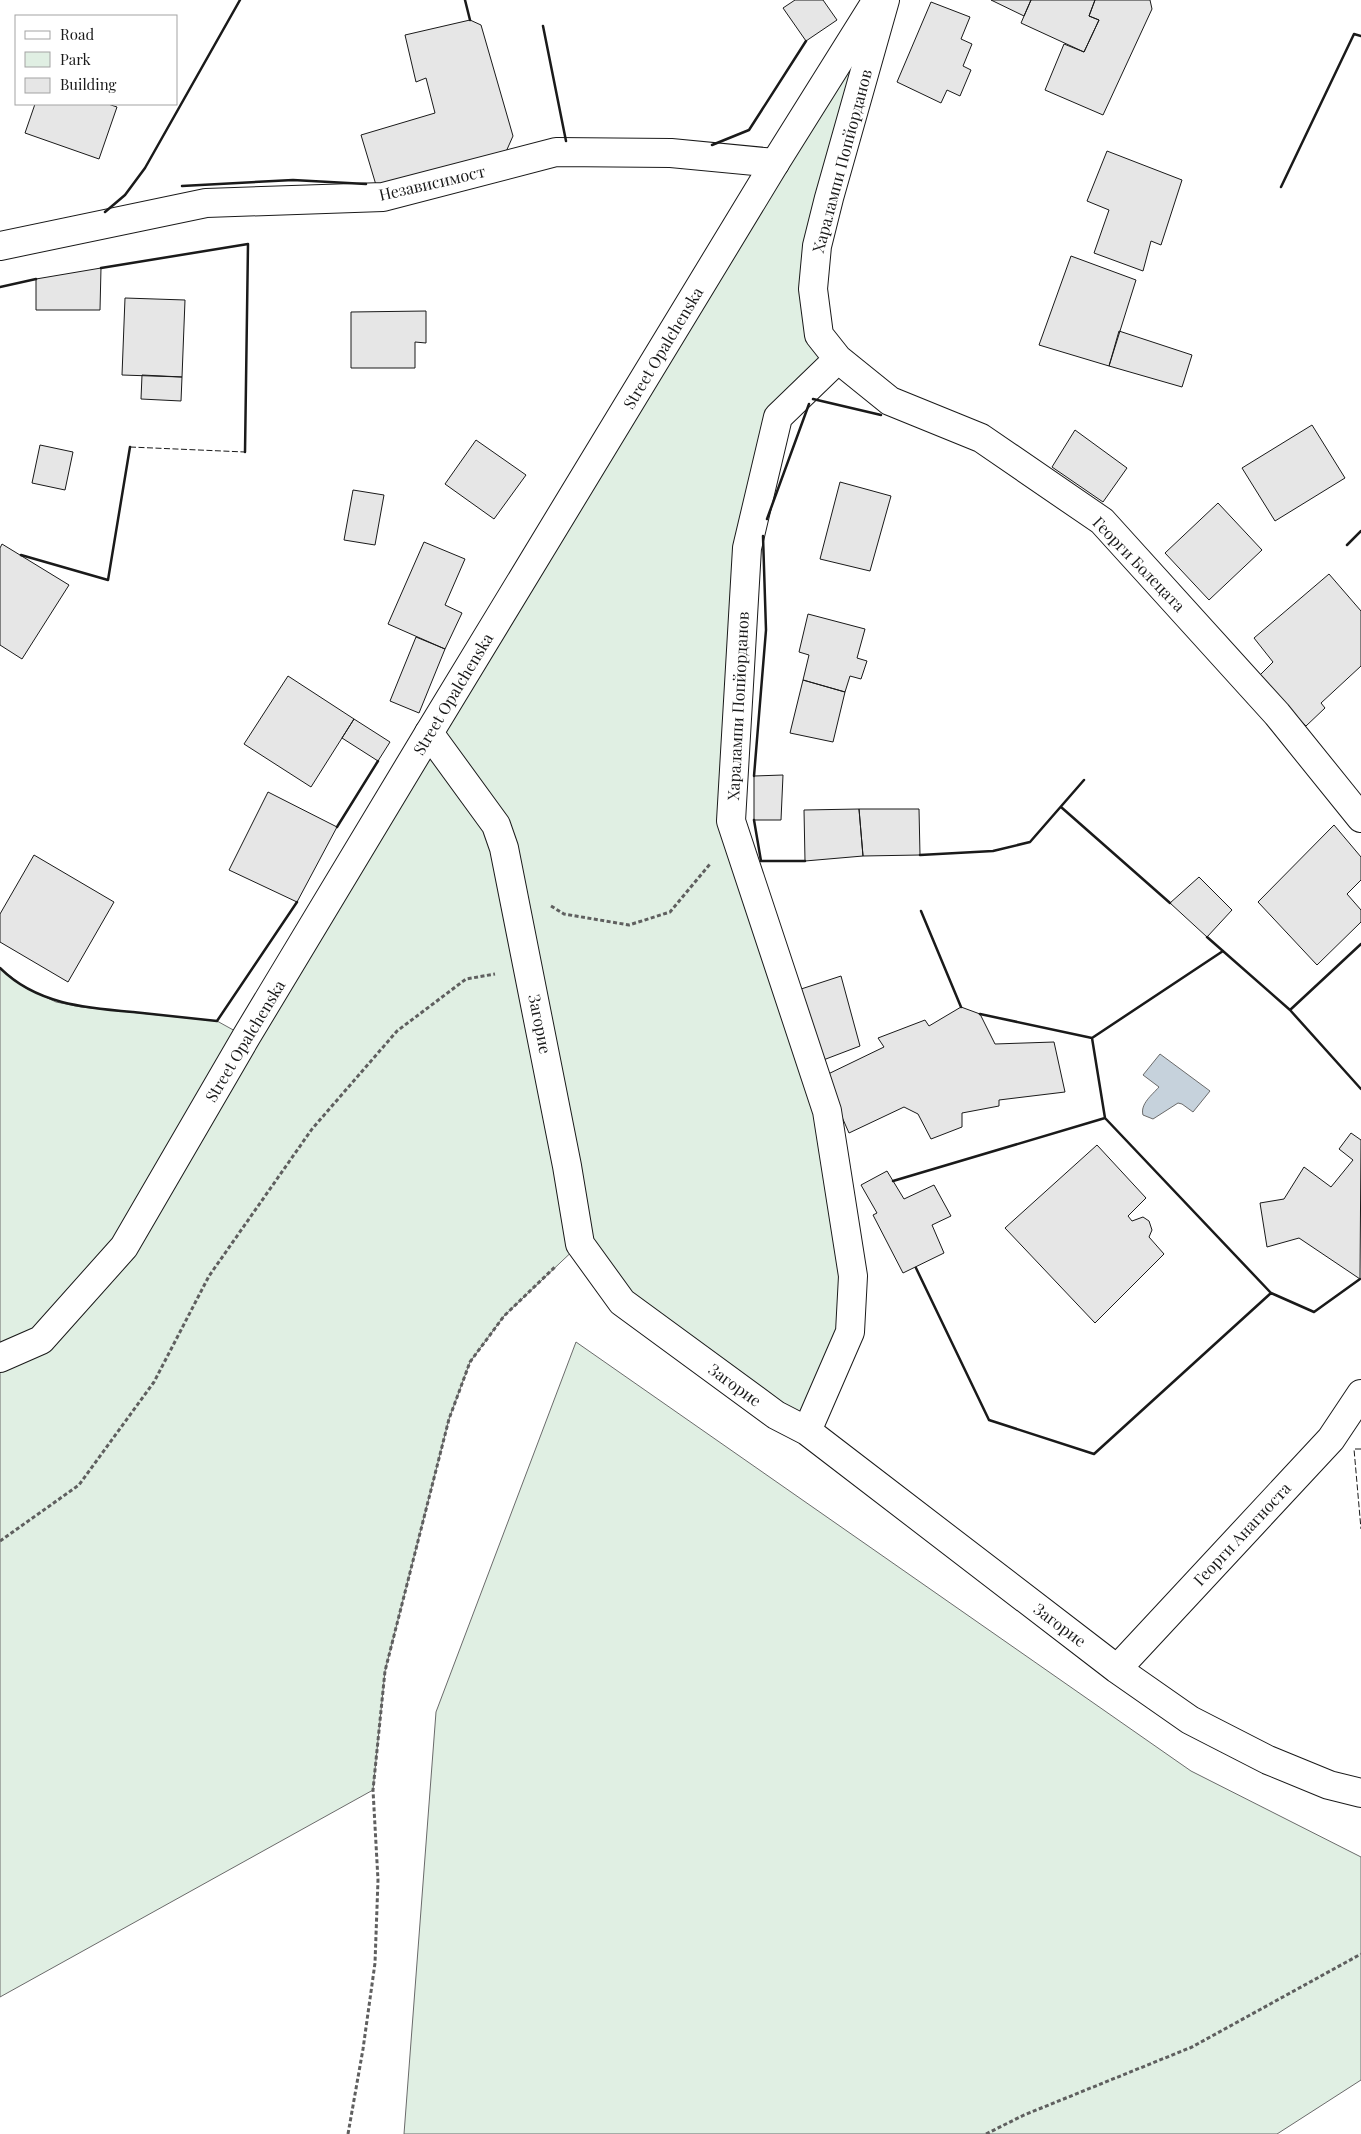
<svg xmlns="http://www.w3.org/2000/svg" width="1361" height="2134" font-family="'Playfair Display',serif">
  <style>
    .green { fill: #e0efe3; stroke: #6a6a6a }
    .water { fill: #c6d2dc; stroke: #6a6a6a }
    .building { fill: #e6e6e6; stroke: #1a1a1a }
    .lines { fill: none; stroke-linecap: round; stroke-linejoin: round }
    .minor-casing { stroke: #1a1a1a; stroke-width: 30 }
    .tertiary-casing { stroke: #1a1a1a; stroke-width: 30 }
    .path { stroke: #5f5f5f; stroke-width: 3; stroke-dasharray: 4 2.5; stroke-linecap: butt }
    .minor { stroke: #fff; stroke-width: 28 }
    .tertiary { stroke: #fff; stroke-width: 28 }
    .fence { stroke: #1a1a1a; stroke-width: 1; stroke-dasharray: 6 2.5; stroke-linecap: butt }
    .wall { stroke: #1a1a1a; stroke-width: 2.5 }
    .labels { text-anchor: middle; stroke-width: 4; stroke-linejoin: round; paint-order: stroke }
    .street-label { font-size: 16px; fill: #1a1a1a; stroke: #fff }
  </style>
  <rect width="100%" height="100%" fill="#fff"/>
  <path class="green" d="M 877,0 L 813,289 L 838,359 L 778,418 L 747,548 L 731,821 L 827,1111 L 853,1276 L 807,1431 L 622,1302 L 580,1244 L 504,1316 L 470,1362 L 449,1419 L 385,1671 L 373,1790 L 0,1997 L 0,968 L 24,987 L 56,1002 L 81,1007 L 217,1021 L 246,1037 Z
    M 576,1342 L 1191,1771 L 1361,1857 L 1361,2080 L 1277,2134 L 404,2134 L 436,1712 Z"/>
  <path class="water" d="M 1160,1054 L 1210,1091 L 1193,1112 L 1182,1104 L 1178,1103 L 1153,1119 L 1143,1115 C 1140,1104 1152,1095 1159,1087 L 1143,1075 Z"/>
  <path class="building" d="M 795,0 L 823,0 L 837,20 L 806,41 L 783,8 Z
    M 991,0 L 1031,0 L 1024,16 Z
    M 1031,0 L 1095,0 L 1089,16 L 1099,20 L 1084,52 L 1021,23 Z
    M 1095,0 L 1150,0 L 1152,9 L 1103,115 L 1045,90 L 1064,44 L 1084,52 L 1099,20 L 1089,16 Z
    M 931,2 L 970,17 L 961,39 L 972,44 L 963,66 L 971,70 L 960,96 L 947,90 L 941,103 L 897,82 Z
    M 470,20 L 481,25 L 513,136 L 505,154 L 376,185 L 361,135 L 435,113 L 426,78 L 416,82 L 405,35 Z
    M 35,104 L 108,104 L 117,107 L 99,159 L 25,133 Z
    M 1107,151 L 1182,180 L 1161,245 L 1151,241 L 1143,271 L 1094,253 L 1109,210 L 1087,201 Z
    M 1071,256 L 1136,280 L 1109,366 L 1039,345 Z
    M 101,268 L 100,310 L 36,310 L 36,279 Z
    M 125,298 L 185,300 L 182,377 L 122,375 Z
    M 426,311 L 426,343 L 415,342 L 415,368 L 351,368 L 351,312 Z
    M 1119,331 L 1192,355 L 1182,387 L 1109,366 Z
    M 142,375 L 182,377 L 181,401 L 141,399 Z
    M 1312,425 L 1345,478 L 1275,521 L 1242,468 Z
    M 1075,430 L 1127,468 L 1103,502 L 1052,467 Z
    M 476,440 L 526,475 L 494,519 L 445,484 Z
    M 40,445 L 73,452 L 65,490 L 32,483 Z
    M 840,482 L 891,496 L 870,571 L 820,559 Z
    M 353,490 L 384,495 L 375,545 L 344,540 Z
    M 1218,503 L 1262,550 L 1209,600 L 1165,553 Z
    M 424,542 L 465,559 L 445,605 L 462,613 L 445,649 L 388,624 Z
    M 2,544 L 69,585 L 22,659 L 0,645 L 0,548 Z
    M 1329,574 L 1361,611 L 1361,666 L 1321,703 L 1325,708 L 1306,726 L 1258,677 L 1273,662 L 1254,638 Z
    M 808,614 L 865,629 L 857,658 L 867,661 L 861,679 L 850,676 L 845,692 L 803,680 L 809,655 L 799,652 Z
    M 416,637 L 445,649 L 419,713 L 390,701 Z
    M 288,676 L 354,719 L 311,787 L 244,744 Z
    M 803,680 L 845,692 L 833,742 L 790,733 Z
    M 354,719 L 390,742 L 378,761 L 342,738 Z
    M 783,775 L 781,820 L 754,820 L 754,776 Z
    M 268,792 L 337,827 L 297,902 L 229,870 Z
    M 859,809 L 919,809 L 920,855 L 863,856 Z
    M 859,809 L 863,856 L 805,861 L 804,810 Z
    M 1334,825 L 1361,857 L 1361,880 L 1347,894 L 1361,910 L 1361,922 L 1317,965 L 1258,902 Z
    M 34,855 L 114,902 L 68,982 L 0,942 L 0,914 Z
    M 1199,877 L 1232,910 L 1207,937 L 1170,903 Z
    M 841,976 L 860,1046 L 818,1062 L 795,991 Z
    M 961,1007 L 980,1014 L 995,1044 L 1054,1042 L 1065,1092 L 999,1100 L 999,1106 L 962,1113 L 962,1127 L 931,1139 L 918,1114 L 904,1107 L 849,1133 L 824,1076 L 884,1047 L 878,1038 L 925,1020 L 929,1026 Z
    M 1351,1133 L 1361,1140 L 1360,1279 L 1299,1238 L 1267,1247 L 1260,1203 L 1284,1199 L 1304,1167 L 1331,1187 L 1353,1160 L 1339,1149 Z
    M 1097,1145 L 1146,1198 L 1128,1216 L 1132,1221 L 1143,1217 L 1149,1221 L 1152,1230 L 1149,1237 L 1164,1254 L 1095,1323 L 1005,1228 Z
    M 887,1171 L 904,1199 L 934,1185 L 951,1216 L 932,1225 L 944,1253 L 903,1273 L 873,1215 L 877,1213 L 861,1185 Z"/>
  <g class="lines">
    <g class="minor-casing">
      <path id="minor" d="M 885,0 L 829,198 L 817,246 L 813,289 L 819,335 L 838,359 L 890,401 L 981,438 L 1102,521 L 1277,714 L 1361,818
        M 0,246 L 206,203 L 383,197 L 556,152 L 671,153 L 775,163
        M 429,733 L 496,825 L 504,848 L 567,1166 L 580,1244 L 622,1302 L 776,1415 L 807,1431 L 1117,1669 L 1190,1720 L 1268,1760 L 1329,1785 L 1361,1793
        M 807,1431 L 850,1332 L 853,1276 L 827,1111 L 731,821 L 747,548 L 778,417 L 838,359
        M 1117,1669 L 1331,1439 L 1361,1394"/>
    </g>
    <g class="tertiary-casing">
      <path id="tertiary" d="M 0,1358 L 41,1340 L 124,1247 L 246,1037 L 429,733 L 775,163 L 877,0"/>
    </g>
    <path class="path" d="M 551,906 L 564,914 L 629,925 L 670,912 L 710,864
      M 0,1541 L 79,1485 L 154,1382 L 209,1276 L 312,1129 L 397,1031 L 466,979 L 495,974
      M 348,2134 L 363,2049 L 375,1963 L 378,1880 L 373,1790 L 385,1671 L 449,1419 L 470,1362 L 504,1316 L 556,1266
      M 986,2134 L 1024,2115 L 1192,2047 L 1361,1954"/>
    <use href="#minor" class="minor"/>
    <use href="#tertiary" class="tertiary"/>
    <path class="fence" d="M 130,447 L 245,452
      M 1361,1449 L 1354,1449 L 1361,1529"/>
    <path class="wall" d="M 465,0 L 470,20
      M 543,26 L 566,141
      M 712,145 L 749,130 L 806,41
      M 182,186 L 293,180 L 366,184
      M 1281,187 L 1354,34 L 1361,36
      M 105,212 L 125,195 L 145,168 L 240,0
      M 101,268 L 248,244 L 245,452
      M 0,287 L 36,279
      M 813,399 L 881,415
      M 767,519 L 809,404
      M 1347,545 L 1361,531
      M 21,555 L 108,580 L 130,447
      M 754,776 L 766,630 L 763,536
      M 1061,807 L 1170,903
      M 754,820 L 761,861 L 805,861
      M 337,827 L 378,761
      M 920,855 L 993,851 L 1030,842 L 1084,780
      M 921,911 L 961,1007
      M 1207,937 L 1290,1010 L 1361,1089
      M 0,968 C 36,1004 85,1008 133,1012 C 161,1015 189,1018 217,1021 L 297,902
      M 1290,1010 L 1361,944
      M 980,1014 L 1092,1038 L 1223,951
      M 1092,1038 L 1105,1118
      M 893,1181 L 1105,1118 L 1271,1293 L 1094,1454 L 989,1420 L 916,1268
      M 1271,1293 L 1314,1312 L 1360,1279"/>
  </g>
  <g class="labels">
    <g class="street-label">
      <text transform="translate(842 161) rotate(-75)" y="6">Харалампи Попйорданов</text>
      <text transform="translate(432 183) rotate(-13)" y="6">Независимост</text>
      <text transform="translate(663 348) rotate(-59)" y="6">Street Opalchenska</text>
      <text transform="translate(1139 564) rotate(46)" y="6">Георги Болецата</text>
      <text transform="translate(453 694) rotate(-59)" y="6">Street Opalchenska</text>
      <text transform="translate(738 706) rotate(-87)" y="6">Харалампи Попйорданов</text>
      <text transform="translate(540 1024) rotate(79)" y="6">Загорие</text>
      <text transform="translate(245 1041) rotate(-59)" y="6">Street Opalchenska</text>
      <text transform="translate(735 1385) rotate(36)" y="6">Загорие</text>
      <text transform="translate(1242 1534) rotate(-47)" y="6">Георги Анагноста</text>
      <text transform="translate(1060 1625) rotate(37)" y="6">Загорие</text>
    </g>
  </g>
  <rect x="15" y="15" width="162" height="90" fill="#ffffff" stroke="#a3a3a3"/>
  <rect x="25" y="31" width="25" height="8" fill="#ffffff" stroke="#a3a3a3"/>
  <text x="60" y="40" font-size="15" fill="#1a1a1a">Road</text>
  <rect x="25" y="52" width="25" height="15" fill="#e0efe3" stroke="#a3a3a3"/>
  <text x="60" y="65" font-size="15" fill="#1a1a1a">Park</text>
  <rect x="25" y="78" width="25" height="15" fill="#e6e6e6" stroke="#a3a3a3"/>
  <text x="60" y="90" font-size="15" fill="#1a1a1a">Building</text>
</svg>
